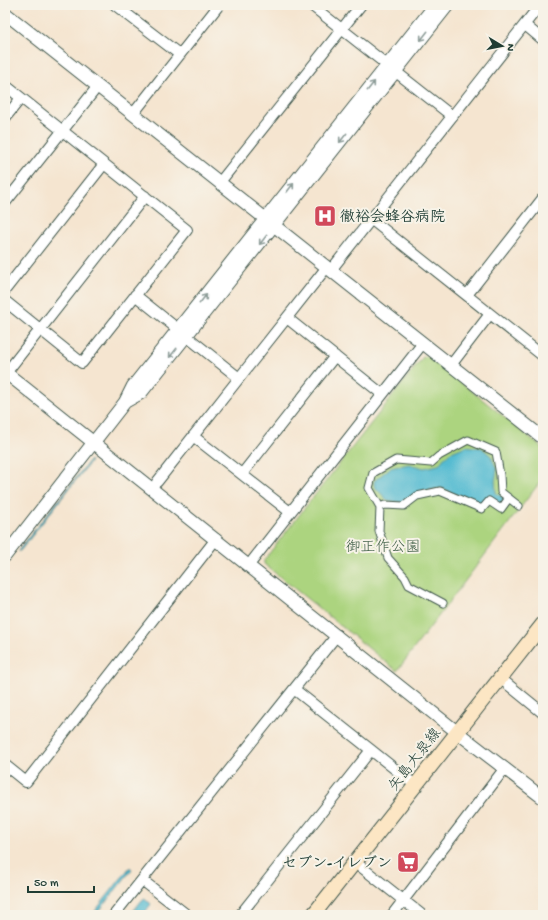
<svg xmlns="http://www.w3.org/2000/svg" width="548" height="920" font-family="'Gochi Hand','Klee One',sans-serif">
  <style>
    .green { fill: #acd47f; stroke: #66885a }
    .water { fill: #54bbd1; stroke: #3a7c82 }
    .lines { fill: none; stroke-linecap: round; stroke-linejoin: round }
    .pedestrian-casing { stroke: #3f564b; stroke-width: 9 }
    .minor-casing { stroke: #3f564b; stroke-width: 12 }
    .tertiary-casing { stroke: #3f564b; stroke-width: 14 }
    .secondary-casing { stroke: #3f564b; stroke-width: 16 }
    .pedestrian { stroke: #fff; stroke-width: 7 }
    .minor { stroke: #fff; stroke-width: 10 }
    .tertiary { stroke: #fff; stroke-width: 12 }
    .secondary { stroke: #fce6c4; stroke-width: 14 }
    .oneway { stroke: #8f9e9a }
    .labels { text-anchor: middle; stroke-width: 4; stroke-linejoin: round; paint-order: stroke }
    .poi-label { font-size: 15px; font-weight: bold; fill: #1f3d34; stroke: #f7f3e8; text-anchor: start }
    .park-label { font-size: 15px; fill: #3b5b43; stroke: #f7f3e8 }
    .street-label { font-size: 15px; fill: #1f3d34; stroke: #f7f3e8 }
  </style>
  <rect width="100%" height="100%" fill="#f7f3e8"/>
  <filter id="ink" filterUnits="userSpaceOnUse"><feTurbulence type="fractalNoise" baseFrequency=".025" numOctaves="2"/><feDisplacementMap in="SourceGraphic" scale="8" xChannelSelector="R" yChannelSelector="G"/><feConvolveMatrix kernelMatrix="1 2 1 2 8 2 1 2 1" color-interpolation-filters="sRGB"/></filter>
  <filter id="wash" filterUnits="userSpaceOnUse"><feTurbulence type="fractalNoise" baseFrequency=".012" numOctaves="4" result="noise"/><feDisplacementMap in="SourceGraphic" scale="16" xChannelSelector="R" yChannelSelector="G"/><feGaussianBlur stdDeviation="0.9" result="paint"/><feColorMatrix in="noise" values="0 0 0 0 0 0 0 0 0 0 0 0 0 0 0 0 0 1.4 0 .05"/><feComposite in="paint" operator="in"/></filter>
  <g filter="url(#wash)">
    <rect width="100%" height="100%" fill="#f5e5d0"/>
    <path class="green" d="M 428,356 L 543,448 L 543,478 L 397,671 L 264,564 L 264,560 L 423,357 Z"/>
    <path class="water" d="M 466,446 L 482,448 L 491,456 L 497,470 L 495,481 L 496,493 L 504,498 L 499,506 L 489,499 L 481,507 L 462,497 L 441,488 L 421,492 L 403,503 L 387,500 L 374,486 L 374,481 L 390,468 L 409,464 L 424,468 L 438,465 L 449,453 Z
      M 90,460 L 91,461 L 20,551 L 18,551 Z
      M 130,867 L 132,869 L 96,915 L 92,915 Z
      M 145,898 L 151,904 L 143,915 L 130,915 L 142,900 Z"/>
  </g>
  <g filter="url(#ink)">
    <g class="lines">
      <g class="pedestrian-casing">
        <path id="pedestrian" d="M 380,507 L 385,505 L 404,506 L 417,496 L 440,491 L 482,509 L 489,501 L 501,509 L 509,498
          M 443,603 L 409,585 L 405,577 L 388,558 L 379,531 L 380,507 L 369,488 L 373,473 L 396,460 L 431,463 L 439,456 L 468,440 L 496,452 L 500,475 L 501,492 L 519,506"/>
      </g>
      <g class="minor-casing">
        <path id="minor" d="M 115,5 L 179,54
          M 311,5 L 452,116
          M 525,25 L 543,40
          M 5,85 L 187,230 L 82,363 L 5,301
          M 133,114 L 219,5
          M 5,118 L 21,98
          M 220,182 L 361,5
          M 5,203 L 98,86
          M 372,220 L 543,356
          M 331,270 L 540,5
          M 5,290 L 104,164
          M 135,295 L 239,378
          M 467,295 L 543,198
          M 287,318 L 382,394
          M 451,365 L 490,314
          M 6,373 L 145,196
          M 193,436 L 290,512
          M 242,474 L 335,356
          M 157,482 L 323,272
          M 249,565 L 423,343
          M 500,678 L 543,713
          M 294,689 L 371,750
          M 5,765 L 26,782 L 216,539
          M 355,862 L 422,915
          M 142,880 L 187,915
          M 114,915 L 337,635
          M 240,915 L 371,750 L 415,785
          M 392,915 L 505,768"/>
      </g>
      <g class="tertiary-casing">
        <path id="tertiary" d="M 5,13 L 543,438
          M 5,372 L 457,732 L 543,798
          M 125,402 L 141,393 L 448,5
          M 5,556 L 125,402 L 133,386 L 435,5"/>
      </g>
      <g class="secondary-casing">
        <path id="secondary" d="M 313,915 L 543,624"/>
      </g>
      <use href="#pedestrian" class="pedestrian"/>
      <use href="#minor" class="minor"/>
      <use href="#tertiary" class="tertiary"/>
      <use href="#secondary" class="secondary"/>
    </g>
    <defs><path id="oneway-shaft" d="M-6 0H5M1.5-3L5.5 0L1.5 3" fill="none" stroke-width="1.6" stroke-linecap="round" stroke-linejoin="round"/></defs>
    <g class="oneway">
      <use href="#oneway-shaft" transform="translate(424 36) rotate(128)"/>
      <use href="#oneway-shaft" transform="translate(371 86) rotate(-52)"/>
      <use href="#oneway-shaft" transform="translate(343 138) rotate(128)"/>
      <use href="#oneway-shaft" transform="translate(290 188) rotate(-52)"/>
      <use href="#oneway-shaft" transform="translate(263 240) rotate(128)"/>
      <use href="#oneway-shaft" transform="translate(203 299) rotate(-52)"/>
      <use href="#oneway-shaft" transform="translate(173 353) rotate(129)"/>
    </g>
  </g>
  <defs>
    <g id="hospital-square" transform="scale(1.15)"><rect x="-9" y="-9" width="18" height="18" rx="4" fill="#d1495b" stroke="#f7f3e8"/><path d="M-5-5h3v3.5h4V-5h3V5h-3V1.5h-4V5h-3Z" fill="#fff"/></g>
    <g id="supermarket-square" transform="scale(1.15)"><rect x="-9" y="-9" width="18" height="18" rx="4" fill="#d1495b" stroke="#f7f3e8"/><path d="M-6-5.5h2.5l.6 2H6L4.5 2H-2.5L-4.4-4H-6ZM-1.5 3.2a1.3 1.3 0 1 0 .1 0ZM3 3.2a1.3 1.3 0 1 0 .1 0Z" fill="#fff"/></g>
  </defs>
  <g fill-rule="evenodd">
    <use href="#hospital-square" x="325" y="216"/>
    <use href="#supermarket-square" x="408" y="862"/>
  </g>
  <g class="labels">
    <g class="poi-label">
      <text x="340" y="221">徹裕会蜂谷病院</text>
      <text x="392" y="867" text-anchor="end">セブン-イレブン</text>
    </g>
    <g class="park-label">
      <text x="383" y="551">御正作公園</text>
    </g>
    <g class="street-label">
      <text transform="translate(414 759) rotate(-52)" y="5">矢島大泉線</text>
    </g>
  </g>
  <rect width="548" height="920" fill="none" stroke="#f7f3e8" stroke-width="20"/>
  <g transform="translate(502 46) rotate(100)" stroke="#f7f3e8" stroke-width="3" paint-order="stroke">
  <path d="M0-3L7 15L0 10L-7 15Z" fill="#1f3d34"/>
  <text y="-6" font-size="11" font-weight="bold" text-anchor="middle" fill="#1f3d34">N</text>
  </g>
  <path d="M28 886v6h66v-6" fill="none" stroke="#1f3d34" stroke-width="2"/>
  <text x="34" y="886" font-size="12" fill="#1f3d34" stroke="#f7f3e8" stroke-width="3" paint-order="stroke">50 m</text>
</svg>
